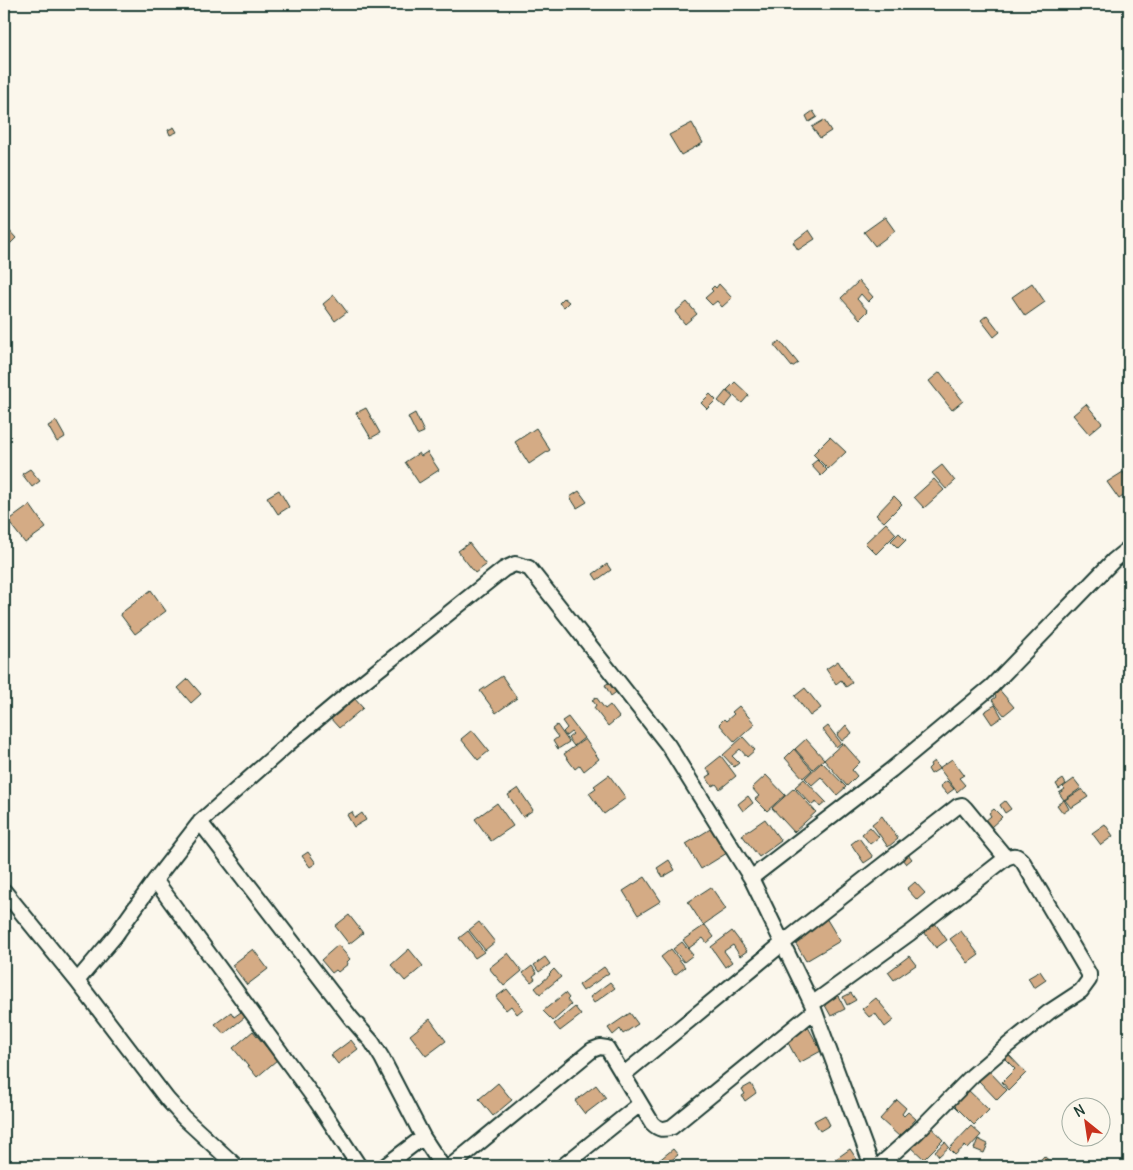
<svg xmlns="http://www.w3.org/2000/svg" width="1133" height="1170" font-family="Delius,sans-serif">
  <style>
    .building { fill: #d4ab85; stroke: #1f3d34 }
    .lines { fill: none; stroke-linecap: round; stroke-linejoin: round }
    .minor-casing { stroke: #1f3d34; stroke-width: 18 }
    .minor { stroke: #fbf7ec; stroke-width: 14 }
  </style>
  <rect width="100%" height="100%" fill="#fbf7ec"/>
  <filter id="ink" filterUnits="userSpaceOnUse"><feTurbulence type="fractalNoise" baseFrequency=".02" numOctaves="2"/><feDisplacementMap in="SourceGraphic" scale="10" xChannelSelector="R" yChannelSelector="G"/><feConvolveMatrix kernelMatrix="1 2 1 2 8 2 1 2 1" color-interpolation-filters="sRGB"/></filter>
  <g filter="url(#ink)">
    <path class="building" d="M 813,111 L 817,117 L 809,122 L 806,116 Z
      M 824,120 L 831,131 L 820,138 L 812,127 Z
      M 692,123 L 703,143 L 681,155 L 669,135 Z
      M 174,127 L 177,132 L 170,135 L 168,130 Z
      M 885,217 L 895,231 L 875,246 L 864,232 Z
      M 6,227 L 16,238 L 10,244 L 4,238 L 4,229 Z
      M 809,230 L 815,239 L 798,250 L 793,242 Z
      M 859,281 L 873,297 L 868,302 L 861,294 L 857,299 L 868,311 L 860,319 L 841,298 Z
      M 1032,283 L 1045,302 L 1025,316 L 1012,297 Z
      M 719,284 L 732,298 L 722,307 L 717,301 L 712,305 L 705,298 L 713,291 L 711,289 L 714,286 L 716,288 Z
      M 334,295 L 347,312 L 335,321 L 323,304 Z
      M 564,298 L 569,302 L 564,307 L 559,303 Z
      M 687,302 L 697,314 L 685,324 L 675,312 Z
      M 987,315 L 1000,332 L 994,337 L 981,320 Z
      M 780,341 L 798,363 L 792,367 L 774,345 Z
      M 940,372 L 963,401 L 952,410 L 929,381 Z
      M 735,382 L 749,395 L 742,403 L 727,390 Z
      M 726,391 L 733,397 L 725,407 L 718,401 Z
      M 710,394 L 716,400 L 707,409 L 701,403 Z
      M 1086,404 L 1102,423 L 1089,434 L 1073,415 Z
      M 366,408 L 380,433 L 371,438 L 356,413 Z
      M 415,413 L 424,432 L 417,435 L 408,417 Z
      M 56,421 L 65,437 L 57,442 L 48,426 Z
      M 536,428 L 550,450 L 529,464 L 515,442 Z
      M 830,437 L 846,452 L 828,469 L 813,454 Z
      M 427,452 L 439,470 L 419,483 L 405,462 L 419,453 L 421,456 Z
      M 817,460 L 827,470 L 821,476 L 811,465 Z
      M 942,465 L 955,481 L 946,489 L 932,473 Z
      M 30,469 L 40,481 L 32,487 L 22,474 Z
      M 1123,472 L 1129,482 L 1129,492 L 1119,499 L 1107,482 Z
      M 934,479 L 944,490 L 924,508 L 914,497 Z
      M 279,490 L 289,507 L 278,514 L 267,497 Z
      M 579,491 L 587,502 L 577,508 L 570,497 Z
      M 894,496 L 902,504 L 884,522 L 876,515 Z
      M 30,505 L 46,528 L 25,543 L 8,521 Z
      M 886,523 L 896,534 L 876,554 L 865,543 Z
      M 899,533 L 906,540 L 898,548 L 891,541 Z
      M 469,543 L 486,565 L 475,573 L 458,551 Z
      M 607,564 L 611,570 L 597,580 L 593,574 Z
      M 151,590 L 166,611 L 135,634 L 120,614 Z
      M 1129,621 L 1129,636 L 1123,626 Z
      M 838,661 L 852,683 L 846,687 L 841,680 L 836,684 L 826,669 Z
      M 1129,663 L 1129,678 L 1122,668 Z
      M 502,676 L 517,698 L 496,713 L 480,691 Z
      M 188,679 L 201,694 L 191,703 L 178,688 Z
      M 613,680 L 619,690 L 611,696 L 605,685 Z
      M 997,687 L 1014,707 L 1004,715 L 992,700 L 996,697 L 992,691 Z
      M 805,688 L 821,708 L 810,716 L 795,696 Z
      M 353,697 L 363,708 L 339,728 L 329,717 Z
      M 596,697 L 605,709 L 610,705 L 619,717 L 608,726 L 594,708 L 596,705 L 592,700 Z
      M 995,705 L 1002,717 L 992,724 L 984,712 Z
      M 739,706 L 755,724 L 735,742 L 719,724 L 724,719 L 726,721 L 734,714 L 732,712 Z
      M 568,717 L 584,738 L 574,746 L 568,738 L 573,734 L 571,732 L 566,736 L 563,732 L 567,728 L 562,721 Z
      M 557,725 L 569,742 L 558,749 L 553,741 L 558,737 L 552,729 Z
      M 846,725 L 852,733 L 842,741 L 837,735 Z
      M 828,726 L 841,743 L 836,747 L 823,730 Z
      M 472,730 L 489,751 L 478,760 L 461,739 Z
      M 743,737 L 755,750 L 747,757 L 740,749 L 732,756 L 739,763 L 734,767 L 723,755 Z
      M 585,739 L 599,759 L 584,771 L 580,765 L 575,769 L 564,754 Z
      M 806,739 L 824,759 L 813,769 L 795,749 Z
      M 843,743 L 860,762 L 852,770 L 857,776 L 847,786 L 824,760 Z
      M 794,749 L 812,770 L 803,778 L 785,758 Z
      M 721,756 L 736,776 L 720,789 L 716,784 L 712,786 L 706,777 L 711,774 L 706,768 Z
      M 952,759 L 964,775 L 959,778 L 965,785 L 957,792 L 939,768 Z
      M 934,761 L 939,769 L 931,774 L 928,769 L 931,766 L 930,764 Z
      M 822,762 L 846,787 L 837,795 L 821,777 L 812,785 L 805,778 Z
      M 609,775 L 626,798 L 604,814 L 589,793 L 596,788 L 594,786 Z
      M 766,775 L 785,795 L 767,811 L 755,799 L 759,796 L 752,788 Z
      M 804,779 L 826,802 L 820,807 L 816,802 L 812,805 L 795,787 Z
      M 1063,779 L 1066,784 L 1059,789 L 1056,784 Z
      M 1074,779 L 1081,788 L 1064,800 L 1059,793 L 1065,789 L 1063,787 Z
      M 947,781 L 954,789 L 947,794 L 940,786 Z
      M 518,788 L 533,810 L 523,817 L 508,795 Z
      M 794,788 L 816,812 L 794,832 L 772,808 Z
      M 1082,789 L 1088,797 L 1071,808 L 1065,800 Z
      M 748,796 L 753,803 L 743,811 L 738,804 Z
      M 1064,800 L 1069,809 L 1063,813 L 1057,805 Z
      M 1005,801 L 1011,809 L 1005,813 L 1000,805 Z
      M 497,803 L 513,826 L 491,841 L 475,819 Z
      M 994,809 L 1002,817 L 990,828 L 985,821 L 991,816 L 989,813 Z
      M 352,812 L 355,818 L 362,813 L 366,820 L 354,827 L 347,815 Z
      M 882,816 L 898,839 L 888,847 L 872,824 Z
      M 765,819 L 781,841 L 759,857 L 742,835 Z
      M 1105,824 L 1113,836 L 1101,845 L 1092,833 Z
      M 870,827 L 879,837 L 870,844 L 862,834 Z
      M 712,828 L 727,853 L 701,869 L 686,844 Z
      M 859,838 L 873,857 L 864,863 L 851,844 Z
      M 308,852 L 316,863 L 310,867 L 302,856 Z
      M 908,854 L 912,859 L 906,864 L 902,859 Z
      M 669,860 L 675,870 L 663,877 L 657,868 Z
      M 645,877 L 661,901 L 638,915 L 623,891 Z
      M 915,882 L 925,893 L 917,900 L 907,889 Z
      M 711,887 L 726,909 L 703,925 L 688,902 Z
      M 349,915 L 363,933 L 349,944 L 335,926 Z
      M 826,918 L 840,941 L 806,961 L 796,944 L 802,940 L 799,934 Z
      M 932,919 L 947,940 L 936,948 L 921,928 Z
      M 479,922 L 495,942 L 485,950 L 469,930 Z
      M 705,925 L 714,937 L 707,943 L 703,938 L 689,948 L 683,940 Z
      M 468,931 L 484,952 L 475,958 L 459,938 Z
      M 732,931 L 747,951 L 740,956 L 733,945 L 724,951 L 732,962 L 725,967 L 711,947 Z
      M 961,931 L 979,955 L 968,963 L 950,939 Z
      M 682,942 L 693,955 L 684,962 L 673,949 Z
      M 338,945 L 350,959 L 347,962 L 348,964 L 338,972 L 336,970 L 332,973 L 321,960 Z
      M 253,949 L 268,969 L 247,985 L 232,965 Z
      M 409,949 L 423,966 L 405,981 L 391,965 Z
      M 671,949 L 685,967 L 675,975 L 661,957 Z
      M 508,953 L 522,971 L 504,986 L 489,968 Z
      M 909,956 L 916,965 L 894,980 L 888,972 Z
      M 545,957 L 550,964 L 539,972 L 534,965 Z
      M 532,966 L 537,973 L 533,976 L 535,979 L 531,982 L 523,973 Z
      M 604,967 L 609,973 L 583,991 L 579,985 Z
      M 554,969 L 561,977 L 540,994 L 535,988 L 550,975 L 549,974 Z
      M 1040,971 L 1046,980 L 1034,988 L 1028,978 Z
      M 610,982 L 615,988 L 594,1003 L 590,997 Z
      M 507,989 L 523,1009 L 517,1014 L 511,1006 L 506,1010 L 496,997 Z
      M 836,992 L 845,1009 L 831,1016 L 822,1000 Z
      M 565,993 L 569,998 L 567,1000 L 571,1005 L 553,1021 L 543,1011 Z
      M 851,993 L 856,1000 L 847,1005 L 843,997 Z
      M 876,998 L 894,1020 L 885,1027 L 875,1013 L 869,1017 L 862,1009 Z
      M 575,1007 L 581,1015 L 560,1031 L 554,1024 Z
      M 231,1012 L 234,1017 L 241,1012 L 245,1017 L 224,1034 L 215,1024 Z
      M 630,1013 L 638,1024 L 623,1034 L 620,1029 L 613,1035 L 608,1028 Z
      M 430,1019 L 446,1041 L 426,1056 L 410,1035 Z
      M 808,1027 L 821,1051 L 799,1063 L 786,1039 Z
      M 253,1031 L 277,1060 L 257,1077 L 233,1048 Z
      M 351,1040 L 358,1049 L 338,1064 L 331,1055 Z
      M 1008,1054 L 1026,1073 L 1009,1090 L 1002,1082 L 1015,1069 L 1004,1058 Z
      M 989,1071 L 1007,1090 L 997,1100 L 979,1081 Z
      M 498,1083 L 512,1100 L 493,1116 L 479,1099 Z
      M 751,1084 L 756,1093 L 745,1101 L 742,1096 L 745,1094 L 742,1089 Z
      M 596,1085 L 606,1098 L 585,1114 L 575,1101 Z
      M 966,1088 L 989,1110 L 974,1125 L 952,1103 Z
      M 897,1100 L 906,1108 L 902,1114 L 904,1116 L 908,1112 L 916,1119 L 900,1137 L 880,1119 Z
      M 825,1115 L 830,1125 L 820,1131 L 814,1121 Z
      M 930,1126 L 943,1140 L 924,1159 L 910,1146 Z
      M 971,1126 L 981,1135 L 968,1149 L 965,1146 L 955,1155 L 949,1149 Z
      M 978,1139 L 988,1144 L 984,1153 L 974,1149 Z
      M 945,1142 L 949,1147 L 939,1156 L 935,1151 Z
      M 673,1149 L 678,1155 L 664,1166 L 652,1166 Z
      M 850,1149 L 858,1161 L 851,1166 L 826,1166 Z
      M 1044,1156 L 1055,1166 L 1035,1166 Z"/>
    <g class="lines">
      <g class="minor-casing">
        <path id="minor" d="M 200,822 L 351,1018 L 372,1042 L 382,1058 L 423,1137 L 442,1166
          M 751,878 L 891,770 L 991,687 L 1113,561 L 1129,548
          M 155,880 L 317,1102 L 359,1166
          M 4,891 L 77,981 L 167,1099 L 184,1118 L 236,1166
          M 77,981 L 115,936 L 155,880 L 200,822 L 288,744 L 349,693 L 504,569 L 515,564 L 529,568 L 668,745 L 751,878 L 812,1004 L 872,1166
          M 812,1004 L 910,933 L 1006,858 C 1014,854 1017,855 1023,862 L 1089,974 L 1089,980 L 1081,991 L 1049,1012 L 1008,1045 L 973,1075 L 917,1132 L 879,1166
          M 623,1075 L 783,943 L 958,806 L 962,805 L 965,808 L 1006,858
          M 385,1166 L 423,1137
          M 451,1166 L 592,1050 L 600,1047 L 607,1048 L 652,1123 C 659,1130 663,1130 672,1127 L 814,1011
          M 563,1166 L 640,1104"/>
      </g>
      <use href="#minor" class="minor"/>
    </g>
  </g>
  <rect width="1133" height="1170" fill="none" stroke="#fbf7ec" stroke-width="20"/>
  <rect x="10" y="10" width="1113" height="1150" fill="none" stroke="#1f3d34" stroke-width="2" filter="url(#ink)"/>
  <g transform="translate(1086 1122) rotate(330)"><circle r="24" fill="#fbf7ec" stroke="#a3ada2"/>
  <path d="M0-4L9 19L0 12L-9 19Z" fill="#c8321e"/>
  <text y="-8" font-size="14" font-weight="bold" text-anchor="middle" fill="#1f3d34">N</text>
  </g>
</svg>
